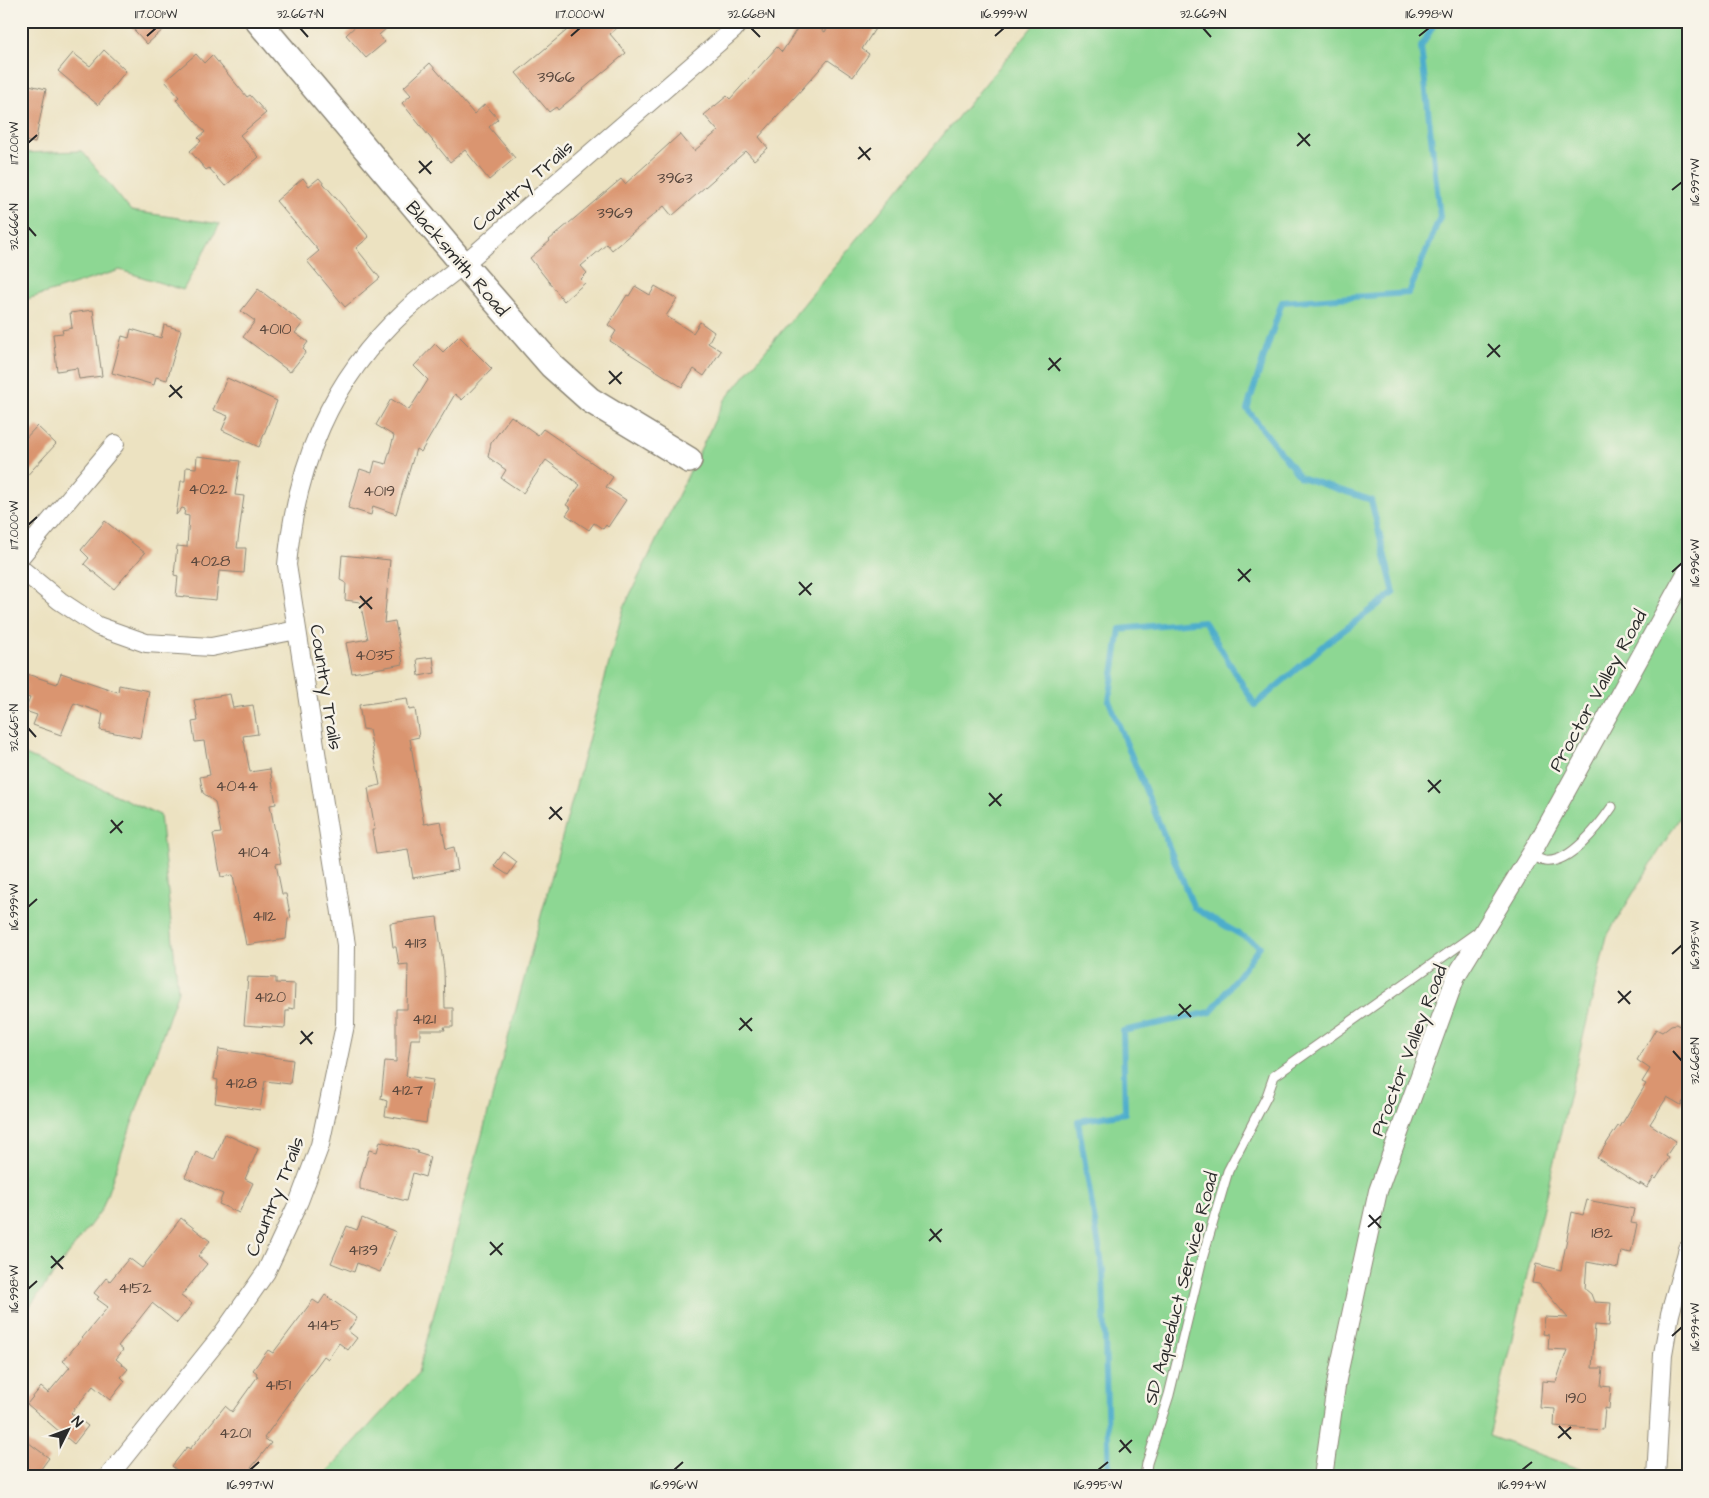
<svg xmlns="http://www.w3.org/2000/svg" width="1709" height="1498" font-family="'Architects Daughter',sans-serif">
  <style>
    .green { fill: #8dd793; stroke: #5c815f }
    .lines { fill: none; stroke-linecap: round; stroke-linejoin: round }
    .stream { stroke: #4dadcc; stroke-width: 6 }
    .building { fill: #da956f }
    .lane-casing { stroke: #8c8676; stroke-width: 11 }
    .street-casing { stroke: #8c8676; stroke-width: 20 }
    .secondary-casing { stroke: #8c8676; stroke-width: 28 }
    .lane { stroke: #fff; stroke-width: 9 }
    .street { stroke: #fff; stroke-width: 18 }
    .secondary { stroke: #fff; stroke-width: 25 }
    .ticks { fill: none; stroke: #2b2b2b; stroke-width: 2 }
    .labels { text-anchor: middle; stroke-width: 5; stroke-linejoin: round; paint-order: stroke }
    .number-label { font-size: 16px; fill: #57463c }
    .street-label { font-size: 19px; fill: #2b2b2b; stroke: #f7f3e8 }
    .neatline { fill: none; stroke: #2b2b2b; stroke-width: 2 }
    .ticks-label { font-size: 12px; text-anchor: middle; fill: #2b2b2b }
  </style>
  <rect width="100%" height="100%" fill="#f7f3e8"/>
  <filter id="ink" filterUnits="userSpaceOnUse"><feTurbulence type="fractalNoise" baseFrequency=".02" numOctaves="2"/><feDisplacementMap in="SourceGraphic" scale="10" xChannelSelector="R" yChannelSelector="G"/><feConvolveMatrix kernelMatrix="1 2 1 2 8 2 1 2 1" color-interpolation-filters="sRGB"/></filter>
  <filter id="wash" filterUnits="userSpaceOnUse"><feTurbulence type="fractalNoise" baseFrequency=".0096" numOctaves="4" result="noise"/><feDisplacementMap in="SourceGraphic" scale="20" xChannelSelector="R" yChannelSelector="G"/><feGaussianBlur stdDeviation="1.12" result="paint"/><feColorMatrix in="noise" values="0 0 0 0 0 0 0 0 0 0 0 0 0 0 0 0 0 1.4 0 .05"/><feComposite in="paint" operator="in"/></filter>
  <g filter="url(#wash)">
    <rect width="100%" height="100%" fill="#ece2c1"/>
    <path class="green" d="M 1037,21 L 1688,21 L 1688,804 L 1607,936 L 1489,1436 L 1601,1477 L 322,1477 L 418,1373 L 624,607 L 724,401 Z
      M 82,151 L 131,211 L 220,224 L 183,290 L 120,270 L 21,301 L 21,153 Z
      M 21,753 L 160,815 L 178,991 L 102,1209 L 21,1318 Z"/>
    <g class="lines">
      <path class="stream" d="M 1109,1477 L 1103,1271 L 1078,1121 L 1125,1113 L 1123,1031 L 1211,1012 L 1260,946 L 1194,908 L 1109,701 L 1120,629 L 1204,621 L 1255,705 L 1328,642 L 1394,593 L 1371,500 L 1300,477 L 1247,409 L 1282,302 L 1409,293 L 1440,217 L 1421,47 L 1436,21"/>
    </g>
    <g id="blocks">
      <path class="building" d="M 126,21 L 173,21 L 147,44 Z
        M 361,21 L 395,21 L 379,35 L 385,42 L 366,58 L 346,35 Z
        M 578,21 L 625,21 L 610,34 L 626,53 L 558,110 L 556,107 L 549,112 L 516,73 Z
        M 802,21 L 808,21 L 825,32 L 832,21 L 880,21 L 862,49 L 869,54 L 853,77 L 828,60 L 759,137 L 768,148 L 754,160 L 746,151 L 672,216 L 664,206 L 612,250 L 607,244 L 581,266 L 587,273 L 581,279 L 585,283 L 564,301 L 530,258 L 550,241 L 549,240 L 621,179 L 625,184 L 680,134 L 694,151 L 718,131 L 704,115 L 727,96 L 730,99 L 777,47 L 782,52 Z
        M 104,50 L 126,71 L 98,105 L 58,71 L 73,53 L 90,66 Z
        M 196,54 L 204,63 L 212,55 L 247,97 L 250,95 L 266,113 L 240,135 L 259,157 L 225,186 L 209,168 L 206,170 L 190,151 L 201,141 L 198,138 L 205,132 L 176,100 L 179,97 L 165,81 Z
        M 430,63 L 474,114 L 485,104 L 498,119 L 489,127 L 515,158 L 489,180 L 465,150 L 450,162 L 402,103 L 411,95 L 404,87 Z
        M 21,83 L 46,89 L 35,143 L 21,140 Z
        M 303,178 L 309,186 L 319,178 L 369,237 L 356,248 L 380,278 L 345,307 L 307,261 L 319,251 L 276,201 Z
        M 635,286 L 650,295 L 655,286 L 677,299 L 666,316 L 693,333 L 700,322 L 714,332 L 708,343 L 721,351 L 704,376 L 694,369 L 682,387 L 610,341 L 616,331 L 608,325 L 627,295 L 629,296 Z
        M 258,289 L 303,323 L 295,333 L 308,342 L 303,349 L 306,352 L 290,372 L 243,337 L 255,321 L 241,311 Z
        M 93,310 L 102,376 L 79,379 L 77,368 L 57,371 L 53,334 L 63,333 L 62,330 L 72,328 L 70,313 Z
        M 164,325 L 181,330 L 167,380 L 156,377 L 154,385 L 112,373 L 122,336 L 129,338 L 131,329 L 161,338 Z
        M 459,336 L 492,369 L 462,400 L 455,394 L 421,452 L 416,449 L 396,514 L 373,506 L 371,515 L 348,508 L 360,469 L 372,473 L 375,461 L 386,464 L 394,436 L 376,425 L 391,399 L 409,410 L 428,380 L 414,366 L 435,344 L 443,352 Z
        M 227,378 L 277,401 L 259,447 L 222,430 L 228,416 L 213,410 Z
        M 511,416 L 538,435 L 543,429 L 613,477 L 606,487 L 626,500 L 608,527 L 606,525 L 603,529 L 594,523 L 589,530 L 566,515 L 571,508 L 566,505 L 580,485 L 546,460 L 523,493 L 501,478 L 506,470 L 488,457 L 491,443 Z
        M 37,426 L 56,444 L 21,482 L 21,443 Z
        M 197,456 L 240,461 L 235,495 L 244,496 L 237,548 L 246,548 L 244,573 L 219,571 L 216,600 L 176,596 L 178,576 L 174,575 L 177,546 L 187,547 L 189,516 L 184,515 L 185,509 L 182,508 L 176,515 L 181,481 L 185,481 L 186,467 L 196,468 Z
        M 105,521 L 145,553 L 114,589 L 84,564 L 89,558 L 81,550 Z
        M 342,555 L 390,560 L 384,623 L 395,621 L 403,664 L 352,673 L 346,643 L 368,639 L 360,602 L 345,600 L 346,583 L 340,580 Z
        M 433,657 L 435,673 L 419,676 L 417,659 Z
        M 21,672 L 57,684 L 61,673 L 118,692 L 119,685 L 149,691 L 140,738 L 100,730 L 103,713 L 74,703 L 61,735 L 33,725 L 37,715 L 25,711 L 30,698 L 21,695 Z
        M 230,694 L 233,708 L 253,705 L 258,734 L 243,736 L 250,772 L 270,769 L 276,804 L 270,805 L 281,863 L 276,864 L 282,894 L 286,894 L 291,918 L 288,919 L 286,939 L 246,945 L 233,875 L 221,877 L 213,834 L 221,833 L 215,802 L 203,793 L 200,777 L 210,775 L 204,741 L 195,742 L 192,722 L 198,721 L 194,700 Z
        M 407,698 L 409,710 L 415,709 L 419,737 L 410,739 L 424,824 L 441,821 L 446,849 L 454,847 L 458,870 L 413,878 L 408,849 L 376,854 L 372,830 L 375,830 L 368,788 L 380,785 L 369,730 L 363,729 L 359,705 Z
        M 504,852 L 517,862 L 508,875 L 494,866 Z
        M 437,917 L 444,970 L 445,1008 L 453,1008 L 453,1027 L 444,1027 L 445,1030 L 420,1030 L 420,1039 L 411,1039 L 406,1076 L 433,1080 L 426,1123 L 385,1116 L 387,1101 L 381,1099 L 385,1061 L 396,1062 L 396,1009 L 407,1009 L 408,964 L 399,965 L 396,947 L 393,947 L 390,923 Z
        M 248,977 L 276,978 L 276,983 L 295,984 L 294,1009 L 289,1008 L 289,1011 L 286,1011 L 285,1028 L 244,1025 Z
        M 1676,1024 L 1688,1031 L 1688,1094 L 1681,1105 L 1667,1097 L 1650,1124 L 1676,1141 L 1666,1156 L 1669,1158 L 1656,1179 L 1654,1177 L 1647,1188 L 1640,1183 L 1640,1185 L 1597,1158 L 1618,1126 L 1620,1127 L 1646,1084 L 1642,1082 L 1650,1069 L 1637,1060 L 1656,1029 L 1662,1032 L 1671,1025 Z
        M 219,1049 L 293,1060 L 290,1084 L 265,1081 L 260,1110 L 215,1103 L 218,1080 L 214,1079 Z
        M 225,1134 L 258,1149 L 245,1179 L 253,1183 L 239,1213 L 219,1204 L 223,1194 L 185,1177 L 196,1152 L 214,1160 Z
        M 380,1141 L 418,1151 L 417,1153 L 430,1157 L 425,1177 L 413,1173 L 406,1201 L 360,1189 L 360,1182 L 369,1150 L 377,1152 Z
        M 1587,1200 L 1634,1209 L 1631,1223 L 1637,1224 L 1631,1253 L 1621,1251 L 1618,1268 L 1587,1262 L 1585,1289 L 1591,1294 L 1594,1302 L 1611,1303 L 1609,1326 L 1595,1325 L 1592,1368 L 1603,1368 L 1601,1386 L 1611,1387 L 1609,1409 L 1605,1408 L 1603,1430 L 1554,1426 L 1555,1409 L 1540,1408 L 1542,1381 L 1556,1382 L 1567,1350 L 1548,1349 L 1549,1335 L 1543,1334 L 1545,1317 L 1568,1318 L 1539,1284 L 1532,1283 L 1536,1264 L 1561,1270 L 1572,1212 L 1583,1215 Z
        M 181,1218 L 210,1241 L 198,1256 L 207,1264 L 181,1296 L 192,1304 L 177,1323 L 152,1303 L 118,1346 L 123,1350 L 116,1359 L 128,1369 L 121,1377 L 125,1381 L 110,1400 L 93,1386 L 71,1413 L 88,1426 L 74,1444 L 27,1404 L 41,1387 L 48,1393 L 70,1367 L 63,1361 L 108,1307 L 97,1299 L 99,1297 L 94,1293 L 106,1278 L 110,1281 L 129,1258 L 142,1268 Z
        M 362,1218 L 396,1232 L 380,1272 L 357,1263 L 354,1272 L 331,1263 L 347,1226 L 357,1230 Z
        M 325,1295 L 357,1318 L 348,1331 L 357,1338 L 348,1350 L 339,1343 L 328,1359 L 324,1356 L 264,1438 L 271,1443 L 244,1477 L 185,1477 L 172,1466 L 187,1447 L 190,1449 L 225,1406 L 232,1412 L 258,1376 L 256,1375 L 257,1373 L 253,1370 L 268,1350 L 273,1353 L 313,1300 L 319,1304 Z
        M 21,1437 L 49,1458 L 35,1477 L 21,1477 Z"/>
    </g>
  </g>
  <g filter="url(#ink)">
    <use href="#blocks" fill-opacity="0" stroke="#8c8676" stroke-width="1"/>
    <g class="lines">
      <g class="lane-casing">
        <path id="lane" d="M 1530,855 C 1535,857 1540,860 1545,861 C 1570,864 1599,826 1612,807
          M 1145,1477 L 1147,1463 L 1169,1395 L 1202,1259 L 1228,1171 L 1267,1096 L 1274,1076 L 1478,932"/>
      </g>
      <g class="street-casing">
        <path id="street" d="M 21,556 L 115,444
          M 21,569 L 60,601 L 98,626 L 146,643 L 211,647 L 297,630
          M 108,1477 L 221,1336 L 266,1272 L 299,1201 L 320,1145 L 345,1025 L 346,945 L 287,565 C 296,465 330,380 405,311 C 423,294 443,281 461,266 C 481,250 499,233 518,216 C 590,154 661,92 733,30 L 740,21
          M 1323,1477 L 1337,1379 L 1378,1191 L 1456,976 L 1537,844 L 1688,570
          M 1656,1477 L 1663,1354 L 1670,1314 L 1688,1249"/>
      </g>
      <g class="secondary-casing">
        <path id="secondary" d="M 258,21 L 463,264 L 552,366 L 590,400 L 689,460"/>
      </g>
      <use href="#lane" class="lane"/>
      <use href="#street" class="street"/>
      <use href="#secondary" class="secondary"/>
    </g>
  </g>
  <path class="ticks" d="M 300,28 L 308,37M 751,28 L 760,37M 1203,28 L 1211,37M 147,36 L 156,28M 571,36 L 580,28M 995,36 L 1004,28M 1419,36 L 1429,28M 1298,133 L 1310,146M 28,143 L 37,135M 1297,146 L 1310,134M 859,147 L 870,160M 858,159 L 871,148M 419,161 L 431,174M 419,173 L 432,161M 1672,190 L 1682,182M 28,227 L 36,236M 1488,344 L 1500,357M 1487,357 L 1500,345M 1049,358 L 1060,371M 1048,370 L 1061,358M 609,371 L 621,384M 609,384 L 622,372M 170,385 L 182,398M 169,397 L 182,386M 28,525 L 37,517M 1238,569 L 1250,582M 1672,572 L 1682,563M 1238,581 L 1251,569M 799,582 L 811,595M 799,595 L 812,583M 360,596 L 372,609M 359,608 L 372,597M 28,728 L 36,737M 1428,780 L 1440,793M 1428,792 L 1441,780M 989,793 L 1001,806M 989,806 L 1002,794M 550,807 L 562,820M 549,819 L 562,807M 111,820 L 122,833M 110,833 L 123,821M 28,907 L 37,899M 1672,954 L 1682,945M 1618,991 L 1630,1004M 1618,1003 L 1631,991M 1179,1004 L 1191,1017M 1178,1016 L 1191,1005M 740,1018 L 752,1031M 739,1030 L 752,1018M 301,1031 L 312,1044M 300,1044 L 313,1032M 1673,1051 L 1682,1061M 1369,1215 L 1381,1228M 1368,1227 L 1381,1216M 930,1229 L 941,1242M 929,1241 L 942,1229M 490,1242 L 502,1255M 490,1255 L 503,1243M 51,1256 L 63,1269M 51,1268 L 64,1256M 28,1289 L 37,1281M 1672,1336 L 1682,1327M 1559,1426 L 1571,1439M 1558,1438 L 1571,1427M 1120,1440 L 1131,1453M 1119,1452 L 1132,1440M 250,1470 L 259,1462M 674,1470 L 683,1462M 1098,1470 L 1108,1462M 1522,1470 L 1532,1462"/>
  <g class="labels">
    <g class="number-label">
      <text x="556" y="82">3966</text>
      <text x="675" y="183">3963</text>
      <text x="615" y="218">3969</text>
      <text x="275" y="334">4010</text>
      <text x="208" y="494">4022</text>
      <text x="379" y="496">4019</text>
      <text x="210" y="566">4028</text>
      <text x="375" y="660">4035</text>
      <text x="237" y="791">4044</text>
      <text x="254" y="857">4104</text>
      <text x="264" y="921">4112</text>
      <text x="415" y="948">4113</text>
      <text x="270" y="1002">4120</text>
      <text x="424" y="1024">4121</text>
      <text x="241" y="1088">4128</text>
      <text x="407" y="1095">4127</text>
      <text x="1602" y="1238">182</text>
      <text x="363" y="1255">4139</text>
      <text x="135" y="1293">4152</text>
      <text x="324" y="1330">4145</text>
      <text x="278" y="1390">4151</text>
      <text x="1576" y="1403">190</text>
      <text x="235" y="1438">4201</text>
    </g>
    <g class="street-label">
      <text transform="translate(522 185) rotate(-41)" y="7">Country Trails</text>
      <text transform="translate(458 258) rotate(49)" y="7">Blacksmith Road</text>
      <text transform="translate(327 687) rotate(81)" y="7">Country Trails</text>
      <text transform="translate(1597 690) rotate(-61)" y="7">Proctor Valley Road</text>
      <text transform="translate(1408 1050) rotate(-69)" y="7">Proctor Valley Road</text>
      <text transform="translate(274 1196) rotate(-68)" y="7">Country Trails</text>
      <text transform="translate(1180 1288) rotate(-75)" y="7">SD Aqueduct Service Road</text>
    </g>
  </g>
  <rect width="1709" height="1498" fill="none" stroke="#f7f3e8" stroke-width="55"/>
  <g transform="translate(68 1430) rotate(48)" stroke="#f7f3e8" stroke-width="4" paint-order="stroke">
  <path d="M0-4L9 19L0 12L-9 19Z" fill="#2b2b2b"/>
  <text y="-8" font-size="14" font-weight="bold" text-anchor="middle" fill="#2b2b2b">N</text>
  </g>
  <rect x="28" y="28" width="1654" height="1442" class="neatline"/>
  <g class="ticks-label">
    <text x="156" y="18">117.001°W</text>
    <text x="300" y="18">32.667°N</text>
    <text x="580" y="18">117.000°W</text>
    <text x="751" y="18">32.668°N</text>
    <text x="1004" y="18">116.999°W</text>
    <text x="1203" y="18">32.669°N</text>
    <text x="1429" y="18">116.998°W</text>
    <text transform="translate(14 143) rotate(-90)" y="4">117.001°W</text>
    <text transform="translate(1695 182) rotate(-90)" y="4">116.997°W</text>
    <text transform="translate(14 227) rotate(-90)" y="4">32.666°N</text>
    <text transform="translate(14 525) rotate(-90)" y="4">117.000°W</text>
    <text transform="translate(1695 563) rotate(-90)" y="4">116.996°W</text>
    <text transform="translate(14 728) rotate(-90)" y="4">32.665°N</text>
    <text transform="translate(14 907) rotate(-90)" y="4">116.999°W</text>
    <text transform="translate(1695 945) rotate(-90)" y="4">116.995°W</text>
    <text transform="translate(1695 1061) rotate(-90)" y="4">32.668°N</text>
    <text transform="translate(14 1289) rotate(-90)" y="4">116.998°W</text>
    <text transform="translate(1695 1327) rotate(-90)" y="4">116.994°W</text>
    <text x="250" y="1489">116.997°W</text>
    <text x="674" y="1489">116.996°W</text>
    <text x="1098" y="1489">116.995°W</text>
    <text x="1522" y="1489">116.994°W</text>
  </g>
</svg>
